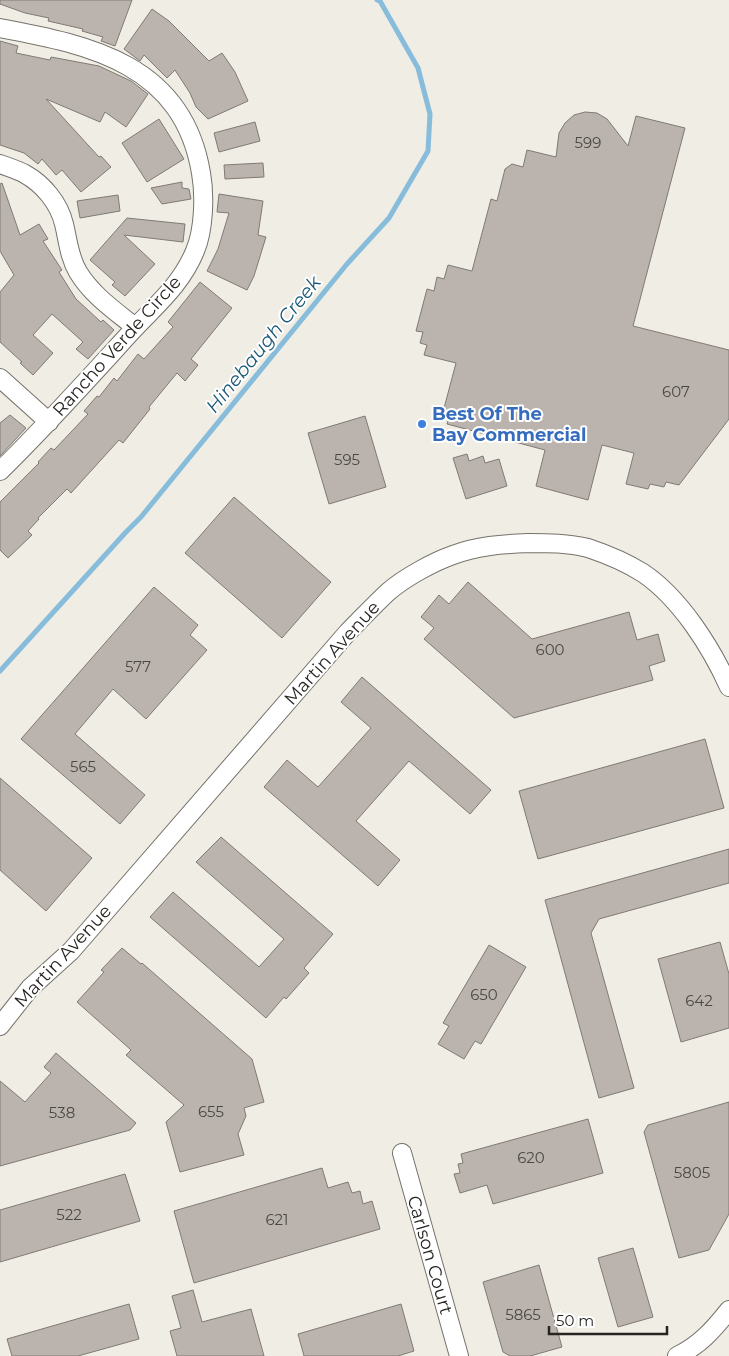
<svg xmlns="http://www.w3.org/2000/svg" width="729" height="1356" font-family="Montserrat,sans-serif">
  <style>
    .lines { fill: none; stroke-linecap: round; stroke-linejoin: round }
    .stream { stroke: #87bcdb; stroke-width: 5 }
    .building { fill: #bbb4ae; stroke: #807a74 }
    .minor-casing { stroke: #75726b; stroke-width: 20 }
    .minor { stroke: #fff; stroke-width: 18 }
    .shop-dot { fill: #3f7fe0; stroke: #fff; stroke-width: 2 }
    .labels { text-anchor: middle; stroke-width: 4; stroke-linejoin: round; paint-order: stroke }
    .number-label { font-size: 15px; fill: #4b4945 }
    .street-label { font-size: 18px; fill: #262522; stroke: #fff }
    .shop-label { font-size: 18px; font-weight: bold; fill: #366cbe; stroke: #fff; text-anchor: start }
    .water-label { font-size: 19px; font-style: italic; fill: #185878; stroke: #fff }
  </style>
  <rect width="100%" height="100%" fill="#efede4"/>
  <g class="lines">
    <path class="stream" d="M 0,671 L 126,532 L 141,517 L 347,264 L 389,218 L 428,151 L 430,114 L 418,68 L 380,1 L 377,0"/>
  </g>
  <path class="building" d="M 0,0 L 132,0 L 115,46 L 101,41 L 103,37 L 82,31 L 83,29 L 48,21 L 49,18 L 25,13 L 0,4 Z
    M 152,9 L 169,21 L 209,61 L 222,53 L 235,72 L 248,101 L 208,119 L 196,107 L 190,93 L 175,70 L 167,78 L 144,55 L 140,61 L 124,49 Z
    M 0,41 L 18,46 L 16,53 L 50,60 L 51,57 L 99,66 L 131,81 L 148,94 L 126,127 L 105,112 L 100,122 L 46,99 L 99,157 L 101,156 L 111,167 L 81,192 L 62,170 L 56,175 L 42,159 L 38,164 L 24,153 L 0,145 Z
    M 585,112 L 597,113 L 607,119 L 628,146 L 636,116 L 685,128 L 633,326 L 729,350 L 729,419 L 679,485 L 666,482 L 664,487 L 650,484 L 648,489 L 626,484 L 634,453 L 602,445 L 588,500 L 536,486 L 545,450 L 447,424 L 450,414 L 443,412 L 456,363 L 424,355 L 427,345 L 420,343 L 423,332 L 416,331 L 427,289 L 434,291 L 437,277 L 444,279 L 448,265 L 472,271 L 491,199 L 497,201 L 505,169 L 512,164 L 523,167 L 527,150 L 556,157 L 559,133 L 565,123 L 574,115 Z
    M 159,119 L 184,159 L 147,182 L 122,143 Z
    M 255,122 L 260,141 L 219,152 L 214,133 Z
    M 263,163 L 264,177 L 225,179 L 224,165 Z
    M 182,182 L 182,188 L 189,189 L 191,199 L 162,204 L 151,188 Z
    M 2,183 L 20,235 L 39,224 L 48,239 L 43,241 L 62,270 L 59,272 L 76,299 L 101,322 L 103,320 L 114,330 L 88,359 L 76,349 L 83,342 L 52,314 L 33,335 L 53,353 L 33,375 L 20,363 L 22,362 L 0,342 L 0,292 L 14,275 L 0,251 L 0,184 Z
    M 219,194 L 263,201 L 258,235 L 266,237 L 254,276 L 247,290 L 207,271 L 218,249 L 229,213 L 217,212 Z
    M 118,195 L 120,211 L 80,218 L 77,201 Z
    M 127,218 L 185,224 L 183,242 L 124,235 L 155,264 L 125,296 L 112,285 L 115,282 L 90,260 Z
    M 200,282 L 232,308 L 191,359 L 198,365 L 185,381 L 177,373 L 149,407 L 150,409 L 123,443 L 119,440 L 71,493 L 67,489 L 38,518 L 39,519 L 28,531 L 32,535 L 8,558 L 0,550 L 0,502 L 39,463 L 38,462 L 51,448 L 54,450 L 88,414 L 84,411 L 97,396 L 99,397 L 114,378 L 117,381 L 138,354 L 144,359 L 173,327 L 168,322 Z
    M 10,415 L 26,428 L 0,456 L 0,423 Z
    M 365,416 L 386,487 L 329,504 L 308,433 Z
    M 467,454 L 469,461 L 483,456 L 485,463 L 499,459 L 507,486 L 466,499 L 453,458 Z
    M 234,497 L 331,582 L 282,638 L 185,553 Z
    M 468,582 L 532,639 L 629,612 L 637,640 L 658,634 L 665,661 L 649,666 L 653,680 L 514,718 L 424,639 L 434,628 L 421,617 L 439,595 L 449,604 Z
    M 154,587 L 198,625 L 190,635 L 207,650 L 146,719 L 113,689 L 75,734 L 145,795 L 120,824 L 21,739 Z
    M 362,677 L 491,790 L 470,814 L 409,761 L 356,821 L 400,860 L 378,886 L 264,787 L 287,760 L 318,787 L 371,728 L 341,702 Z
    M 705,739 L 724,808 L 538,859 L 519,791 Z
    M 0,778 L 92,858 L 46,911 L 0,870 Z
    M 221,837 L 333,934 L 304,968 L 309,973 L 286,999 L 284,997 L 266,1018 L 150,917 L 173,892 L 259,967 L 284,939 L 196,862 Z
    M 729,849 L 729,883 L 599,919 L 591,933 L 634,1088 L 599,1098 L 545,900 Z
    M 720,942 L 729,974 L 729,1028 L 681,1042 L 658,959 Z
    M 489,945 L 526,967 L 481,1044 L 475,1041 L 464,1059 L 438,1044 L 449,1026 L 443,1023 Z
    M 122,948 L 141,964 L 142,963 L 252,1059 L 264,1102 L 244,1108 L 246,1116 L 238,1134 L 244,1155 L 180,1172 L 166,1122 L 184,1105 L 126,1055 L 131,1050 L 77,1002 L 104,972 L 101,970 Z
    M 56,1053 L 136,1123 L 130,1130 L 0,1166 L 0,1081 L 25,1102 L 51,1073 L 44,1067 Z
    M 729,1102 L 729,1214 L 709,1250 L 679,1258 L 644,1132 L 648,1125 Z
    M 588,1119 L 603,1173 L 493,1204 L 487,1185 L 460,1193 L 454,1174 L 460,1173 L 458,1164 L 463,1163 L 461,1154 Z
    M 322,1168 L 328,1188 L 348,1182 L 352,1193 L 360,1191 L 363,1204 L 372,1201 L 380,1229 L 194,1283 L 174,1211 Z
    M 125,1174 L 140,1221 L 0,1262 L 0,1210 Z
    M 633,1248 L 653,1317 L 618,1327 L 598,1258 Z
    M 539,1265 L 562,1347 L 530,1356 L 510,1356 L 503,1352 L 483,1282 Z
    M 193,1290 L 202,1322 L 251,1309 L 264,1356 L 177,1356 L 170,1331 L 181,1328 L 172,1296 Z
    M 129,1304 L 139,1339 L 78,1356 L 12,1356 L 7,1339 Z
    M 401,1304 L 414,1351 L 398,1356 L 304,1356 L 298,1334 Z"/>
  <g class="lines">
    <g class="minor-casing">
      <path id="minor" d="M 0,28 C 92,45 183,65 201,173 C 205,195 204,230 195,251 C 181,285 156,305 132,331 C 89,378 46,426 0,471
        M 0,164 C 8,167 18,170 25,174 C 43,184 59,203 64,224 C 68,240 69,257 78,272 C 92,295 114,310 135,327
        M 0,378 L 49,422
        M 0,1026 L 30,988 L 71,951 L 348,632 C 361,619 374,605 388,592 C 404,578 433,562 453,555 C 477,546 502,544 528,543 C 548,543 568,543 588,548 C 606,554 627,563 643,573 C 680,598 711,647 729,687
        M 402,1153 L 459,1356
        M 677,1356 C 699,1346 714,1329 729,1310"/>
    </g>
    <use href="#minor" class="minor"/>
  </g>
  <circle class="shop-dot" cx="422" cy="424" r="5"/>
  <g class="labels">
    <g class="number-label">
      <text x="588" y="148">599</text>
      <text x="676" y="397">607</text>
      <text x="347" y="465">595</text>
      <text x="550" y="655">600</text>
      <text x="138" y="672">577</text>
      <text x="83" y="772">565</text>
      <text x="484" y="1000">650</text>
      <text x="699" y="1006">642</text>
      <text x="211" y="1117">655</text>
      <text x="62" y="1118">538</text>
      <text x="531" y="1163">620</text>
      <text x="692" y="1178">5805</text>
      <text x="69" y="1220">522</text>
      <text x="277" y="1225">621</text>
      <text x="523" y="1320">5865</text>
    </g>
    <g class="street-label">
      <text transform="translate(117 346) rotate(-48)" y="6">Rancho Verde Circle</text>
      <text transform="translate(332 653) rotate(-48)" y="6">Martin Avenue</text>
      <text transform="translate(63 956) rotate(-47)" y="6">Martin Avenue</text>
      <text transform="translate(430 1255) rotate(74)" y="6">Carlson Court</text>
    </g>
    <g class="shop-label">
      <text x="432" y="420">Best Of The<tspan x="432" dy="21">Bay Commercial</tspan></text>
    </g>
    <g class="water-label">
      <text transform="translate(263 344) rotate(-51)" y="7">Hinebaugh Creek</text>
    </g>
  </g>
  <path d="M549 1326v8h118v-8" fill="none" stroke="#262522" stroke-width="2.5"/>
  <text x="556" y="1326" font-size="15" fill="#262522" stroke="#ffffff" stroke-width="4" paint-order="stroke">50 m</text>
</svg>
